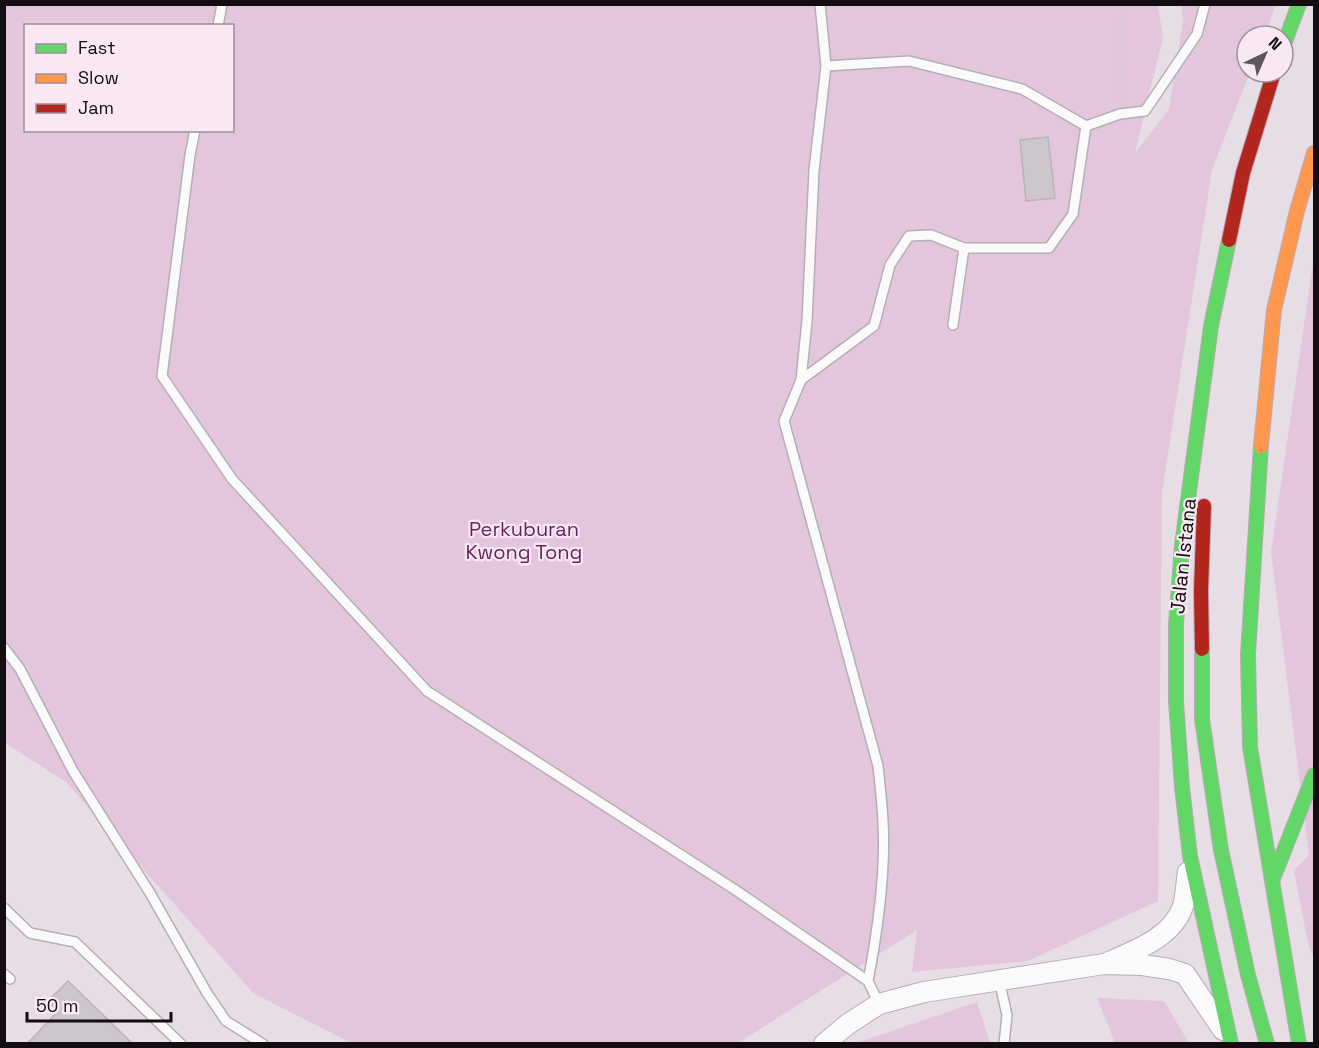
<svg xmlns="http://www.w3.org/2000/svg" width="1319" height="1048" font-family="'Space Grotesk',sans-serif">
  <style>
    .green { fill: #e3c6dd; fill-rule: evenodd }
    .building { fill: #cdc6cc; stroke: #bab3b8; stroke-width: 1.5 }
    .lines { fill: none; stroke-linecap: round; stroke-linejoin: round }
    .lane-casing { stroke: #b5aeb3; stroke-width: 12 }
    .street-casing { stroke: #b5aeb3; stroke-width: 22 }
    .fast-casing { stroke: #baaab7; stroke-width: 16 }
    .slow-casing { stroke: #baaab7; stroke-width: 16 }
    .jam-casing { stroke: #baaab7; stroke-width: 16 }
    .path { stroke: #d0ced0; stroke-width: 4; stroke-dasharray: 1.5 4.5; stroke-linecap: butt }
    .lane { stroke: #fbfafb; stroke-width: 9 }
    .street { stroke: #fbfafb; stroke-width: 20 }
    .fast { stroke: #63d668; stroke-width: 14 }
    .slow { stroke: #ff974d; stroke-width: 14 }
    .jam { stroke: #b3261e; stroke-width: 14 }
    .labels { text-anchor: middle; stroke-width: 4.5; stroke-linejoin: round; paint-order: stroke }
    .park-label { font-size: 20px; fill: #6a225f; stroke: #f9e7f4 }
    .street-label { font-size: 20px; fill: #130d12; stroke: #f9e7f4 }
  </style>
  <rect width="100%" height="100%" fill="#e7dee5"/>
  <path class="green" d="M 4,5 L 1158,5 L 1163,37 L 1135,153 L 1169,109 L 1183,21 L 1181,5 L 1276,5 L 1264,36 L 1247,36 L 1247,72 L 1250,72 L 1212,170 L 1162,493 L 1158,901 L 1028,961 L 912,972 L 917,930 L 738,1043 L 351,1043 L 253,993 L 66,782 L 5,743 ZM 26,26 L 232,26 L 232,130 L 26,130 Z
    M 1314,256 L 1314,959 L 1308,944 L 1294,870 L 1309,855 L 1271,552 Z
    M 1097,998 L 1164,1001 L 1189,1043 L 1115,1043 Z
    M 977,1002 L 990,1043 L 859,1043 L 862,1041 Z"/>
  <path class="building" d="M 1048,137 L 1055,198 L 1026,201 L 1020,140 Z
    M 68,981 L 133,1044 L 27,1044 L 58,1011 L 48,1001 Z"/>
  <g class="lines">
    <g class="lane-casing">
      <path id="lane" d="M 820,4 L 826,66 L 814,170 L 807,321 L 801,380 L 784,421 L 878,766 C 880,784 882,803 883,821 C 886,874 878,929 868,981
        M 218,26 L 222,4
        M 826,66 L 909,61 L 1022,89 L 1086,126
        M 195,130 L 190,155 L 162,376 L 232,479 L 427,691 L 737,891 L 868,981 L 879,1004
        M 953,325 L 964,248 L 1049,248 L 1073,214 L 1086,126 L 1120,114 L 1145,111 L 1197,34 L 1205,4
        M 801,380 L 874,326 L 890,265 L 909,236 L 931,235 L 964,248
        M 4,648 L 20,669 L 73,771 L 150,893 L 207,993 L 226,1021 L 263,1044
        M 4,908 L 30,933 L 75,942 L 181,1044
        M 4,974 L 10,979
        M 999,980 L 1007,1015 L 1004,1044"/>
    </g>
    <g class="street-casing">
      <path id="street" d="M 1109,962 C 1136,950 1173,937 1183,906 C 1186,895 1186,883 1188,872
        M 824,1044 L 848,1024 L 879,1004 L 924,992 L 1104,964 L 1142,965 L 1169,969 L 1185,974 L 1223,1030"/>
    </g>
    <g class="fast-casing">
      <path id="fast" d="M 1283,47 L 1299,4
        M 1229,240 L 1211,326 L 1182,545 L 1176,624 L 1176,701 L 1182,787 L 1190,856 L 1231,1044
        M 1261,446 L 1248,655 L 1250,747 L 1299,1044
        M 1202,649 L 1202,719 L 1221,850 L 1248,975 L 1267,1044
        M 1272,881 L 1314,775"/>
    </g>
    <g class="slow-casing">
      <path id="slow" d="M 1261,446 L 1274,310 L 1297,211 L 1314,153"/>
    </g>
    <g class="jam-casing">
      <path id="jam" d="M 1229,240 L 1243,173 L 1274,72
        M 1202,649 L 1201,591 L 1204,506"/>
    </g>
    <path class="path" d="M 1120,102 L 1122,4"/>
    <use href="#lane" class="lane"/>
    <use href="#street" class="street"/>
    <use href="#fast" class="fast"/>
    <use href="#slow" class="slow"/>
    <use href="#jam" class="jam"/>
  </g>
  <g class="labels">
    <g class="park-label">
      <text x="524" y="536">Perkuburan<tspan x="524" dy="23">Kwong Tong</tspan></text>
    </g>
    <g class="street-label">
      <text transform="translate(1183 556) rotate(-84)" y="7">Jalan Istana</text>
    </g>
  </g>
  <rect width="1319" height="1048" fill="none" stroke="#130d12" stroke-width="12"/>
  <rect x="24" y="24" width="210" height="108" fill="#f9e7f4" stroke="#9d909a" stroke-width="1.5"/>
  <rect x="36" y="44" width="30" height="9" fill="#63d668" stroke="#9d909a" stroke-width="1.5"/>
  <text x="78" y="54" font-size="18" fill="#130d12">Fast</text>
  <rect x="36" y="74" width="30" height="9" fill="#ff974d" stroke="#9d909a" stroke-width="1.5"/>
  <text x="78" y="84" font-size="18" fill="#130d12">Slow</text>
  <rect x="36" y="104" width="30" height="9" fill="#b3261e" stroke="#9d909a" stroke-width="1.5"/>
  <text x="78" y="114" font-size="18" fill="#130d12">Jam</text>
  <g transform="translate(1265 54) rotate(44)"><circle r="28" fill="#f9e7f4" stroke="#9d909a" stroke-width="1.5"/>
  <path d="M0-4.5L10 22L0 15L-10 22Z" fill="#5d565c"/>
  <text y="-9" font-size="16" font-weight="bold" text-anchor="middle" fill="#130d12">N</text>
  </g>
  <path d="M27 1012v9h144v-9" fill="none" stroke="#130d12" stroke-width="3"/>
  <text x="36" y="1012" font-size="18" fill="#130d12" stroke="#f9e7f4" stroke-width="4.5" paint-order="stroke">50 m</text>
</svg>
